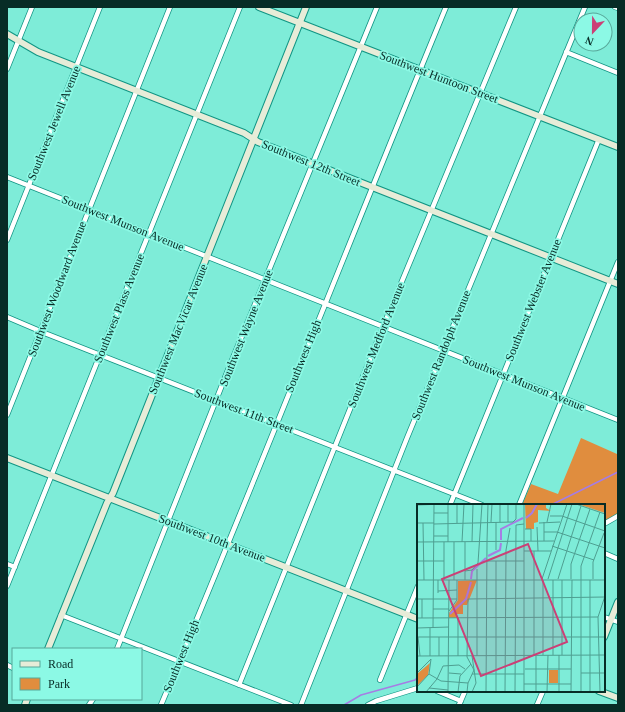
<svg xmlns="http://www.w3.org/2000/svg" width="625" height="712" font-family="Georgia,serif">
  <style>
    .green { fill: #e08d3e }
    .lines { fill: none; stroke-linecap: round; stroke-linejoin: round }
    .stream { stroke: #a67de4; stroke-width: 1.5 }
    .street-casing { stroke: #119584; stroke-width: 6 }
    .secondary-casing { stroke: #119584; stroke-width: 8 }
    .street { stroke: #fff; stroke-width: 4.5 }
    .secondary { stroke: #e7ecd8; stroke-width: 6 }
    .labels { text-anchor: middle; stroke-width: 3.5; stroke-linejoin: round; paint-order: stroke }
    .street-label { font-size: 12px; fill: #072c26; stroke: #8cf9e5 }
    .inset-river { fill: none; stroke: #a67de4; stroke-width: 2 }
    .inset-road { fill: none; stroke: #4e9f91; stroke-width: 1 }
    .view { fill: #cb4076; fill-opacity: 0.15; stroke: #cb4076; stroke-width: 2 }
    .inset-edge { fill: none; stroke: #072c26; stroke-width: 2 }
  </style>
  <rect width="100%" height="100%" fill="#7eecd8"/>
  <path class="green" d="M 581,438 L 617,454 L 618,452 L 618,513 L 604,522 L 604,505 L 522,505 L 531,484 L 558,494 Z"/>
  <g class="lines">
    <path class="stream" d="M 551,505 L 618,472
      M 344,705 L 361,695 L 415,680 L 418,677"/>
    <g class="street-casing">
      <path id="street" d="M 615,7 L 618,8
        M 566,52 L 618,73
        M 7,69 L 32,7
        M 7,177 L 618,420
        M 7,240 L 100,7
        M 7,317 L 47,334 L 482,505
        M 7,415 L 170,7
        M 450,505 L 599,139
        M 519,505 L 618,262
        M 604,524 L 618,516
        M 604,553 L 618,559
        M 7,564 L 15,567
        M 7,586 L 240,7
        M 61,615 L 291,705
        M 604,617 L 618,622
        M 117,649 L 228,370 L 377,7
        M 7,665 L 13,668
        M 380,680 L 418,586
        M 239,685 L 385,322 L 516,7
        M 437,691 L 461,701
        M 89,705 L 93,699
        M 161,705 C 259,473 350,239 446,7
        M 301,705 L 407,438 L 585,7
        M 368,705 L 376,701 L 418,688
        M 459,705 L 465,691
        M 537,705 L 543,691"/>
    </g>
    <g class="secondary-casing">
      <path id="secondary" d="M 259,7 L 618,147
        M 7,34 L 38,52 L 226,126 L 244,133 L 258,142 L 618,284
        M 7,458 L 418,619
        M 604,637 L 618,602
        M 48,649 L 107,503 L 113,493 L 306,7
        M 599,691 L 618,698
        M 25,705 L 27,699"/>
    </g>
    <use href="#street" class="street"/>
    <use href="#secondary" class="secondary"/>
  </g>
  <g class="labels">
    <g class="street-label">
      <text transform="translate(439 77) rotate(21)" y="4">Southwest Huntoon Street</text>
      <text transform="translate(54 123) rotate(-68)" y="4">Southwest Jewell Avenue</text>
      <text transform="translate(311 163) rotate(22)" y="4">Southwest 12th Street</text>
      <text transform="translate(123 223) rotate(22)" y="4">Southwest Munson Avenue</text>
      <text transform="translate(57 289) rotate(-69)" y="4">Southwest Woodward Avenue</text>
      <text transform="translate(533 300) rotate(-68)" y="4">Southwest Webster Avenue</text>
      <text transform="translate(119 308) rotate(-68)" y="4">Southwest Plass Avenue</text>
      <text transform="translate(246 328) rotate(-68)" y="4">Southwest Wayne Avenue</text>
      <text transform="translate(178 329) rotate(-68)" y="4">Southwest MacVicar Avenue</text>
      <text transform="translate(376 345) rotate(-68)" y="4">Southwest Medford Avenue</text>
      <text transform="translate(441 355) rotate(-68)" y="4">Southwest Randolph Avenue</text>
      <text transform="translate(303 356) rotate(-68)" y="4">Southwest High</text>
      <text transform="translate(524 383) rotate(22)" y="4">Southwest Munson Avenue</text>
      <text transform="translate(244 411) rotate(21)" y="4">Southwest 11th Street</text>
      <text transform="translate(212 538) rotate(21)" y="4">Southwest 10th Avenue</text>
      <text transform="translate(181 656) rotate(-68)" y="4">Southwest High</text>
    </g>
  </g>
  <g transform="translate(417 504)">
    <rect width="188" height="188" fill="#7eecd8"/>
    <path d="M 108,0 L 129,0 L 129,4 L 134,7 L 121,6 L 121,18 L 117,19 L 117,25 L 109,25 ZM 161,0 L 188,0 L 188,9 ZM 60,76 L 50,101 L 46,101 L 46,110 L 40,110 L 40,114 L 32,114 L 32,109 L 41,96 L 41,77 ZM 13,159 L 11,171 L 0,182 L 0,170 ZM 132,166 L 141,166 L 141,179 L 132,179 Z" fill="#e08d3e"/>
    <path class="inset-river" d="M 109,14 L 115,9 L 120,0M 84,36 L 84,25 L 106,14M 71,52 L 83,46 L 84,39M 54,75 L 55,67 L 69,54M 33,110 L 49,95 L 54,78"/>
    <path class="inset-road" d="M 40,0 L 40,19M 91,0 L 91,18M 107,0 L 107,188M 159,0 L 188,10M 0,1 L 26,0M 17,9 L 31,9M 133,12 L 145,12 L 188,27M 74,18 L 75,0M 79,18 L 79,46M 83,18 L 83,0M 130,18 L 134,0M 0,19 L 17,19M 6,19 L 7,76M 122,19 L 143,18M 17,20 L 96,18 L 99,15 L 99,0M 120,23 L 121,47M 108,25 L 114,25 L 114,37M 127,28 L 140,28 L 188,44M 17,32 L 31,32M 127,37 L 127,18M 0,38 L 137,37M 31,38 L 31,0M 37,38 L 37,76M 45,38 L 47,0M 48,38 L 48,76M 55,38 L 56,0M 70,38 L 71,0M 135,42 L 177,56M 107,47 L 134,47M 117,47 L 117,151M 0,57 L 27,57M 70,57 L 107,57M 60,65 L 60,152M 48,67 L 55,66 L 61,59 L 65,0M 125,75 L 150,0M 131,75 L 155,0M 141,75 L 164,2M 154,75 L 154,60 L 173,5M 176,75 L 176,58 L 187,29M 0,76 L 188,76M 27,76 L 27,38M 126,76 L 126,151M 136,76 L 136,151M 145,76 L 145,151M 21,87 L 40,86M 21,89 L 21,76M 0,95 L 40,95M 5,95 L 5,114M 16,105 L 32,105M 32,107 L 40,96 L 40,76M 0,114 L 181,113M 0,124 L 32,123M 16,124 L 17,0M 0,133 L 188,133M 1,133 L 3,152M 0,152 L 188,151M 13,152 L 13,124M 22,152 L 22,133M 41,152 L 41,114M 108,165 L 154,165M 0,169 L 14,155M 32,169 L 44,170M 164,169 L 188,169M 12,170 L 24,177 L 51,179M 55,170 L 107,170M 107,180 L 154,180M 0,183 L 12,170 L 14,155M 12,184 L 31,186M 9,188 L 20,175 L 26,162 L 42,161 L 48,165M 31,188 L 32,76M 41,188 L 43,172 L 54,160M 50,188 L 51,179 L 57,166 L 50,153 L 51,95 L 188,93M 55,188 L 59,179 L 55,152M 69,188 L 70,38M 79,188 L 79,57M 88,188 L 89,46 L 93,24M 98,188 L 99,21 L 107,20M 119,188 L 119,152M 130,188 L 131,151M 142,188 L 142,151M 154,188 L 155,76M 164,188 L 164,62 L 183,8M 173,188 L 173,76M 183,188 L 181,113 L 188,92"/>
    <path class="view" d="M 111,40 L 150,138 L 64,172 L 25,75 Z"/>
    <rect width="188" height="188" class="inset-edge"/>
  </g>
  <rect width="625" height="712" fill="none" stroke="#072c26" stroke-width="16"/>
  <rect x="12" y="648" width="130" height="52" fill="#8cf9e5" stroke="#57a799"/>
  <rect x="20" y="661" width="20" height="6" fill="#e7ecd8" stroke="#57a799"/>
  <text x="48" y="668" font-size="12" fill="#072c26">Road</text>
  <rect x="20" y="678" width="20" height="12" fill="#e08d3e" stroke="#57a799"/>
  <text x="48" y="688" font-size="12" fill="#072c26">Park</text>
  <g transform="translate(593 32) rotate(202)"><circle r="19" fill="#8cf9e5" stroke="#57a799"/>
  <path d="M0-3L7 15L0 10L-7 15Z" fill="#cb4076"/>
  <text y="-6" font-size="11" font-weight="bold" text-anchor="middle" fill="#072c26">N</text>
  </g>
</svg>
